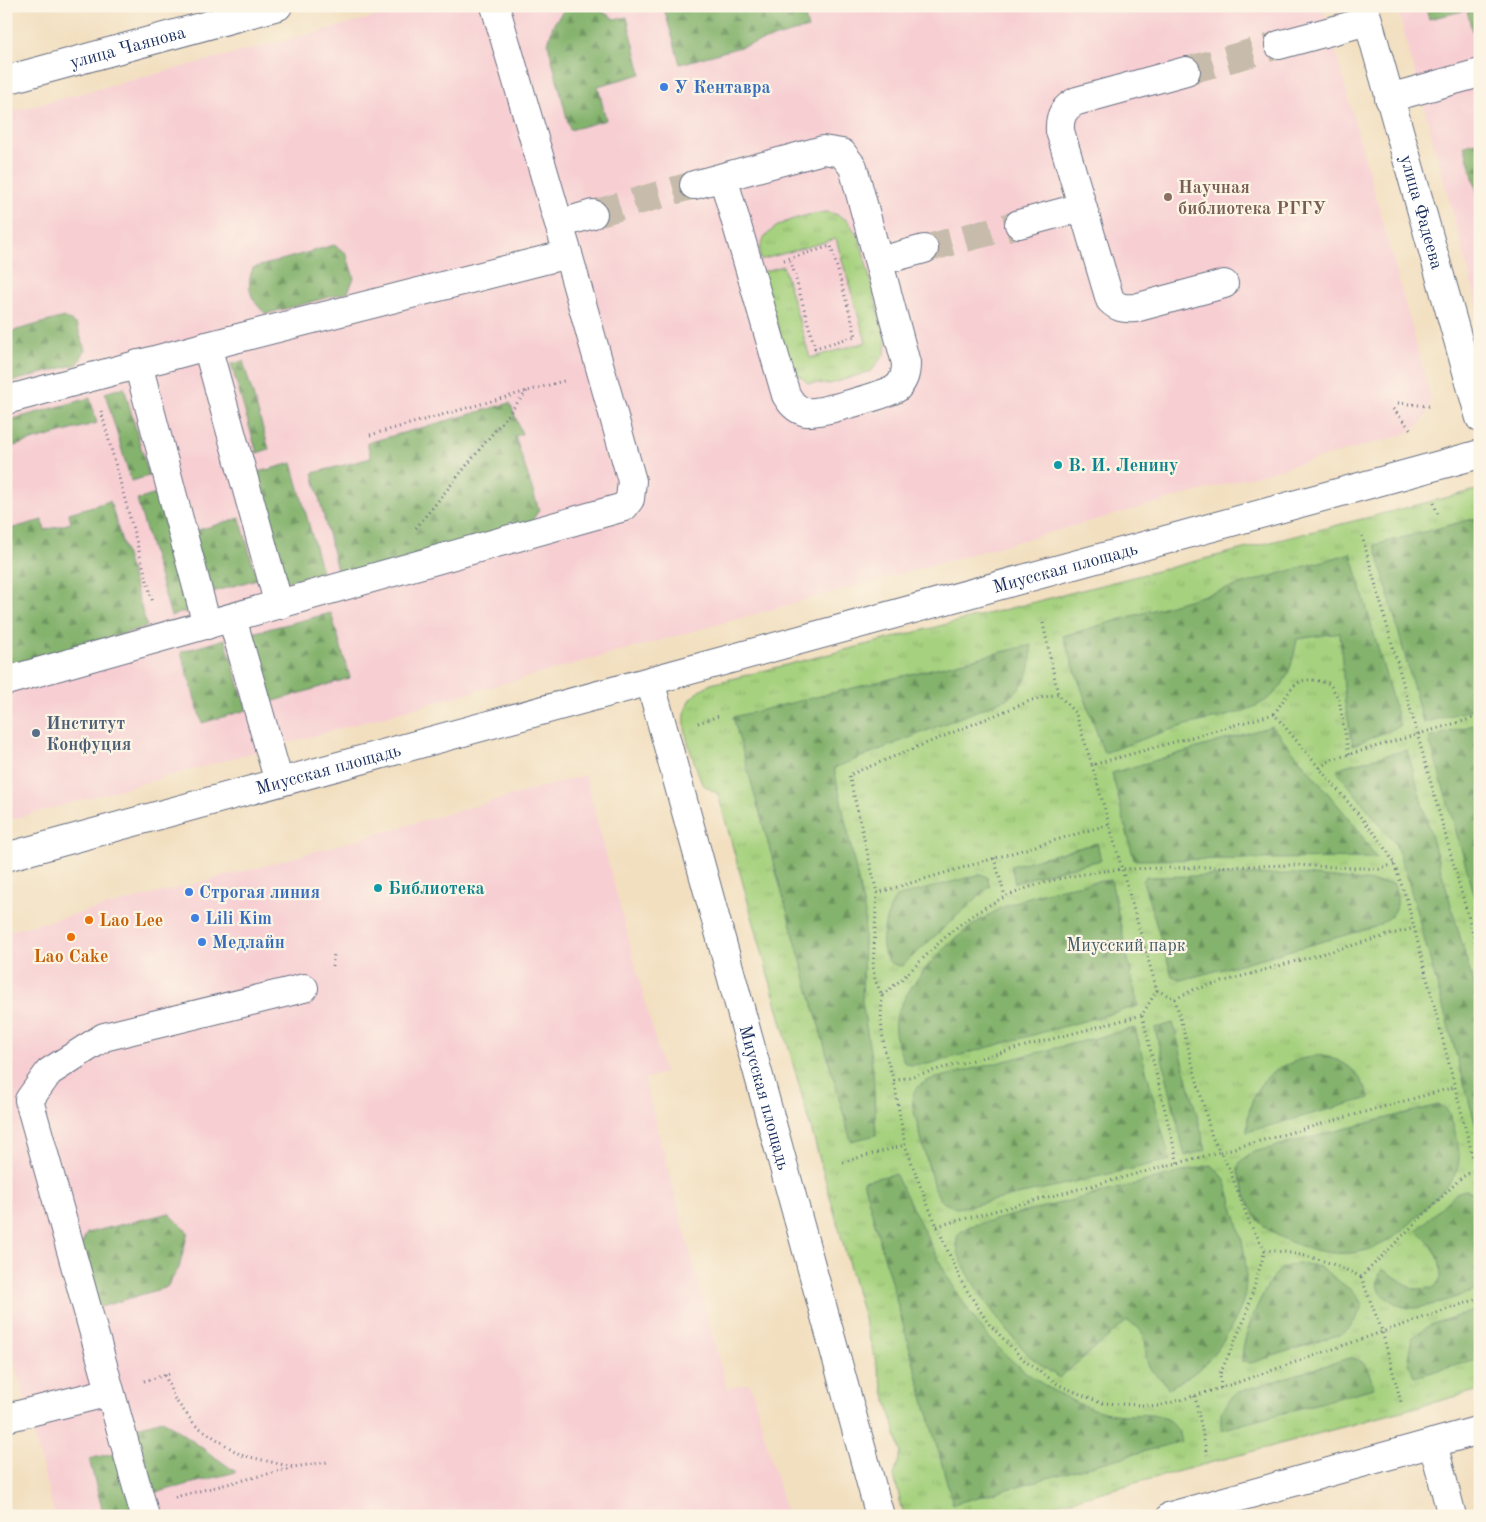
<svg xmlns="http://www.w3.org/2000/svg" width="1486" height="1522" font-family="'Old Standard TT',serif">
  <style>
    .built { fill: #f7cfd3 }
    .grass { fill: url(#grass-tufts); stroke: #60806e }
    .forest { fill: url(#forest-firs); stroke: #507166 }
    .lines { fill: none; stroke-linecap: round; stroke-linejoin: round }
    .minor-tunnel { stroke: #c7bcac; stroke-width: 28; stroke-dasharray: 28 14; stroke-linecap: butt }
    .minor-casing { stroke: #666d80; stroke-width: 30 }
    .path { stroke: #666d80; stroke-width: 3; stroke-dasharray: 1 4; stroke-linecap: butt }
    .minor { stroke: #fff; stroke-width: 28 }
    .shop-dot { fill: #3f7fe0; stroke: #fcf5e5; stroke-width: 2 }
    .education-dot { fill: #8d6e63; stroke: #fcf5e5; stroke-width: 2 }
    .culture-dot { fill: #0f9aa8; stroke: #fcf5e5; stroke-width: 2 }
    .service-dot { fill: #5c6f8a; stroke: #fcf5e5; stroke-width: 2 }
    .food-dot { fill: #e8710a; stroke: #fcf5e5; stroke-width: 2 }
    .labels { text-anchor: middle; stroke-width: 4.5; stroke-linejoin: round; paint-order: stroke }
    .street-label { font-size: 18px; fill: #1b2f5e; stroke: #fcf5e5 }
    .shop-label { font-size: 18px; font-weight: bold; fill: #366cbe; stroke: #fcf5e5; text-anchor: start }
    .education-label { font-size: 18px; font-weight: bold; fill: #785e54; stroke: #fcf5e5; text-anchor: start }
    .culture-label { font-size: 18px; font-weight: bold; fill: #0d838f; stroke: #fcf5e5; text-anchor: start }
    .service-label { font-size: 18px; font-weight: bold; fill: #4e5e75; stroke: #fcf5e5; text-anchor: start }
    .food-label { font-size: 18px; font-weight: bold; fill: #c56008; stroke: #fcf5e5; text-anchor: start }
    .park-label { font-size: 18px; fill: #3e5866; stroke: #fcf5e5 }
  </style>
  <defs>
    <pattern id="grass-tufts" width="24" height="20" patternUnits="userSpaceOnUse" patternTransform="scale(1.25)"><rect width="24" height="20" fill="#a6d17e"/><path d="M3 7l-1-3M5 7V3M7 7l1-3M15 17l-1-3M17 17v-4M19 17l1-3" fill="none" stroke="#8eb46f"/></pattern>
    <pattern id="forest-firs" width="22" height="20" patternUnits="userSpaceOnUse" patternTransform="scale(1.25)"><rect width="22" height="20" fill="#84b36d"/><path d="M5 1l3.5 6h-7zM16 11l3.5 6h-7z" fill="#6b925d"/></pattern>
  </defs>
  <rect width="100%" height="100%" fill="#fcf5e5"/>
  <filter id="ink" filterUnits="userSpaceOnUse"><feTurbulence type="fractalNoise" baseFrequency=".02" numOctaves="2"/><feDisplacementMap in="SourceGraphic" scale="10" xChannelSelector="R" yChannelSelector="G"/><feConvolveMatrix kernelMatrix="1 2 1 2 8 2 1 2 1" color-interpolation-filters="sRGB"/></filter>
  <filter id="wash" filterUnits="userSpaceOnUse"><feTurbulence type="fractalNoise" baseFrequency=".0096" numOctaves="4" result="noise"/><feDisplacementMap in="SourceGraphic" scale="20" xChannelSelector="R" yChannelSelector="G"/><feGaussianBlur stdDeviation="1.12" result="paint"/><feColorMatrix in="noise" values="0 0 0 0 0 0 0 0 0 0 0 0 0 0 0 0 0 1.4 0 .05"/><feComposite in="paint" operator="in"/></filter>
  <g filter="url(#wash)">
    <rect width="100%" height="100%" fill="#f2dfc0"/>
    <path class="built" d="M 417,6 L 1323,6 L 1429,390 L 1430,402 L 1427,413 L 1422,423 L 1403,435 L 6,821 L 6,113 Z
      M 1397,6 L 1480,6 L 1480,314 L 1419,89 Z
      M 585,775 L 664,1073 L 644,1079 L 727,1389 L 750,1383 L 787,1516 L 55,1516 L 6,1329 L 6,932 L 253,869 Z"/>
    <path class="grass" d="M 827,212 L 838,215 L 848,221 L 860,239 L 886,342 L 885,353 L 871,371 L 830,384 L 808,383 L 790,368 L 762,272 L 783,266 L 810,358 L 866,342 L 836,239 L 760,260 C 754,225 801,215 827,212 Z
      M 1480,489 L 1480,1390 L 1013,1516 L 904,1516 L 894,1476 L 901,1452 L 718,794 L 702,784 C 691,749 665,704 711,684 Z"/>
    <path class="forest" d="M 575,6 L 598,9 L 615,19 L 627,17 L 641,74 L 598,86 L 606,120 L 570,130 L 548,44 L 553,25 L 563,11 Z
      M 671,6 L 802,6 L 808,28 L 680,64 L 664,8 Z
      M 1425,6 L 1480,6 L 1480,29 L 1472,31 L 1467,10 L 1429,19 Z
      M 1480,141 L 1480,202 L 1464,145 Z
      M 334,245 L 346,253 L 354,278 L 348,292 L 266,314 C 251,301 245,287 253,268 Z
      M 64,317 L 77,325 L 85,350 L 78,364 L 6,383 L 6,333 Z
      M 243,361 L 269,449 L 257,453 L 231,364 Z
      M 124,387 L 149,476 L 131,481 L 105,393 Z
      M 90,398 L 97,423 L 6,448 L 6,421 Z
      M 510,403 L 522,434 L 515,436 L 539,510 L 528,527 L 339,578 L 313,473 L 371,458 L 367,443 Z
      M 292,463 L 322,572 L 285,582 L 255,473 Z
      M 156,494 L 190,610 L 171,616 L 137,500 Z
      M 110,501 L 147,627 L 6,667 L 6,530 L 42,520 L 45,530 L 71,523 L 69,513 Z
      M 1480,517 L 1480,707 L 1423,723 L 1375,545 Z
      M 240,518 L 257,579 L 209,593 L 191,532 Z
      M 1351,553 L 1400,726 L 1353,745 L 1345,704 L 1340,633 L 1297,639 C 1294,657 1289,679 1276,692 C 1253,716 1207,718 1176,728 C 1152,735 1128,745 1104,753 L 1063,636 Z
      M 331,613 L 350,678 L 268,703 L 248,634 Z
      M 225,639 L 247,710 L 202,723 L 181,652 Z
      M 1031,645 C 1032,671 1028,684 1006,699 L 834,768 L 865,913 L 862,1001 L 873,1069 L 876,1135 L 851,1141 L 733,717 Z
      M 1480,723 L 1480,914 L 1429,738 Z
      M 1272,726 L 1356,827 L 1376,858 L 1134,860 L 1112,773 Z
      M 1407,750 L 1480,1007 L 1480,1141 L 1406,873 L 1395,843 L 1337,771 L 1344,766 Z
      M 1097,843 L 1101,860 L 1040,875 L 1015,883 L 1011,866 Z
      M 981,874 L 987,877 L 990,886 L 902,966 C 870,965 885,913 896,897 Z
      M 1293,874 L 1394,884 C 1401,909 1397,914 1375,927 L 1182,980 L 1172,976 L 1143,881 L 1146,877 Z
      M 1111,880 L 1138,1006 L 928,1064 L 911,1065 L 904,1062 C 900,1051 893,1034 895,1022 C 896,1013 903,1002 907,994 C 931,956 967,924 1008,905 C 1041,891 1076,884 1111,880 Z
      M 1173,1023 L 1206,1150 L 1185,1156 L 1155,1028 Z
      M 1135,1028 L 1170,1160 L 974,1205 L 957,1208 L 942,1202 L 934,1188 L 913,1107 C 911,1091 916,1087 929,1080 Z
      M 1317,1055 C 1347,1060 1358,1070 1370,1098 L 1247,1132 C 1248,1083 1272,1065 1317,1055 Z
      M 1438,1105 C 1449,1107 1451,1118 1454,1128 C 1457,1140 1461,1153 1458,1166 C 1455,1181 1441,1192 1431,1202 C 1394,1244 1362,1265 1305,1247 C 1288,1242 1271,1234 1259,1221 C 1250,1212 1243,1185 1238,1172 C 1238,1160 1244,1158 1254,1152 Z
      M 1210,1165 C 1227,1174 1229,1193 1234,1210 C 1242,1236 1249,1266 1245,1293 C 1241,1318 1214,1358 1194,1373 C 1186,1379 1176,1383 1168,1389 C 1164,1379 1158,1378 1152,1371 C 1138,1352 1157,1335 1127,1321 L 1059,1378 C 1048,1370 1035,1362 1026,1352 C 1008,1334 952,1263 957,1239 C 958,1232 964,1229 970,1226 Z
      M 895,1174 C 941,1259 965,1339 1054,1391 C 1075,1403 1098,1413 1122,1415 C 1135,1415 1152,1413 1164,1418 C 1174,1422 1178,1431 1182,1441 L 953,1504 L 863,1181 Z
      M 1465,1190 L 1473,1192 L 1480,1206 L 1480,1289 C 1461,1295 1428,1309 1409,1308 C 1400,1307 1391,1301 1384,1296 C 1374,1288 1377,1280 1382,1269 L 1414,1289 L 1434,1288 L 1441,1278 C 1441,1254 1433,1247 1417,1230 L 1456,1193 Z
      M 169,1213 L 188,1232 L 179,1268 L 167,1287 L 90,1310 L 75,1258 L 87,1233 Z
      M 1298,1263 L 1319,1266 L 1356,1294 L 1362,1305 C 1358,1318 1352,1327 1341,1334 L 1251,1363 L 1242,1362 C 1240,1341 1263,1285 1280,1270 C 1284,1267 1292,1265 1298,1263 Z
      M 1480,1308 L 1480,1359 L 1414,1377 L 1408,1358 L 1412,1338 L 1430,1325 Z
      M 1350,1358 C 1367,1359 1369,1373 1374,1388 L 1221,1430 L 1221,1412 L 1235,1393 Z
      M 163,1420 L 236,1472 L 154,1493 L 133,1428 Z
      M 118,1452 L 134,1510 L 104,1516 L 89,1459 Z"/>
  </g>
  <g filter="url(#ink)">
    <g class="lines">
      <path class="minor-tunnel" d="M 1186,71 L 1279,45
        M 593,214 L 694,185
        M 924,249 L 1019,224"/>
      <g class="minor-casing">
        <g id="minor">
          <path d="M 495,6 L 559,224 L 593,214"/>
          <path id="s1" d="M 1364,6 L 1480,418"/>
          <path d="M 1279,45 L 1368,21"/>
          <path d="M 1186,71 L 1077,101 C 1064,107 1059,116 1060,131 L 1110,300 C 1118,308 1124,309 1135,308 L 1224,284"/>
          <path id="s2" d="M 6,80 L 278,6"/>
          <path d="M 1389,98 L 1480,73"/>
          <path d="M 694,185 L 823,150 L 842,153 L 853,167 L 906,363 C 906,374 904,380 897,388 C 883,395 820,414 806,412 C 796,410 791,403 786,395 L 723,177"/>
          <path d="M 1019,224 L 1082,207"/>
          <path d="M 880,261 L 924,249"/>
          <path d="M 207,346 L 279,605"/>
          <path d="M 138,364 L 207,625"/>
          <path d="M 6,400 L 207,346 L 568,254 L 559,224"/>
          <path d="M 232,618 L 279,782"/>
          <path d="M 6,681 L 624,507 L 630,499 L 632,481 L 568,254"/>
          <path id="s3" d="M 650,681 L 880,1516"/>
          <path id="s4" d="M 6,857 L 1480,454"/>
          <path d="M 6,1418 L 110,1392"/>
          <path d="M 1433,1443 L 1452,1516"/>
          <path d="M 145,1516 L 29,1100 L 49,1072 L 104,1037 L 304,988"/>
          <path d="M 1171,1516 L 1480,1430"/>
        </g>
      </g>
      <path class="path" d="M 86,6 L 88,15
        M 109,9 L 112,6
        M 784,260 L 831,246 L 856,336 L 815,348 L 790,258
        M 1398,403 L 1429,406
        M 1393,409 L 1412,431
        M 101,411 L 153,603
        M 370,435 L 567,380
        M 1434,503 L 1438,516
        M 416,528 L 527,391
        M 1362,536 L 1480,959
        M 1043,623 L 1058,694
        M 1274,714 C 1293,688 1293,672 1330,684 L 1339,700 L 1349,755
        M 698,723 L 719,716
        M 1092,765 L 1122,869 L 1292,865 L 1379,869 L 1394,864
        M 1320,768 L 1330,760 L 1480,716
        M 994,858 L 1005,896
        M 877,893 L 1110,824
        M 332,966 L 334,954
        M 1157,990 L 1142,1015 L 1178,1164
        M 882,995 C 907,977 927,953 950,933 C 1001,888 1057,876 1122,869 L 1157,990 L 1175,999 L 1193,990 L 1414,928
        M 1175,999 L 1212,1137 L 1220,1152 L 1455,1087
        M 894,1081 L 1142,1015
        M 843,1162 L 905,1145
        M 1480,1185 L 1407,900 L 1394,864 L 1384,845 L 1274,714 L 1092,765 L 1076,714 L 1058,694 L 1032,700 L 849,775 L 877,893 L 873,967 L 875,980 L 882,995 L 881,1021 L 884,1049 L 894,1081 L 905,1145 L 926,1201 L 961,1281 L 988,1323 L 1025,1361 L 1059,1385 L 1101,1403 L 1159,1406 L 1221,1388 L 1480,1298
        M 937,1226 L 1220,1152 L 1229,1168 L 1250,1224 L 1265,1250 C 1302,1253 1328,1260 1361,1277 L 1462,1177 L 1475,1170
        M 1361,1277 L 1382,1331 L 1401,1402
        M 165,1375 L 174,1398 L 195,1425 L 241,1455 L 293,1467 L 328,1462
        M 144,1381 L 173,1373
        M 1221,1388 L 1220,1374 L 1245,1318 L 1265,1250
        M 1195,1396 L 1207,1455
        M 175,1497 L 292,1468"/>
      <use href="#minor" class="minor"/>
    </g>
  </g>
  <g class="shop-dot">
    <circle cx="664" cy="87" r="5"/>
    <circle cx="189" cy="892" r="5"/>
    <circle cx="195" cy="918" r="5"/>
    <circle cx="202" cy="942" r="5"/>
  </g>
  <circle class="education-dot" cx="1168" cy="197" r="5"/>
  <g class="culture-dot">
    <circle cx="1058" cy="465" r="5"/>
    <circle cx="378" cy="888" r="5"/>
  </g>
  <circle class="service-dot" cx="36" cy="733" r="5"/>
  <g class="food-dot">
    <circle cx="89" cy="920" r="5"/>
    <circle cx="71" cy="937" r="5"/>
  </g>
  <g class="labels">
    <g class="street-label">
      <text dy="6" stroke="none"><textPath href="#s2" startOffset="126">улица Чаянова</textPath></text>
      <text dy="6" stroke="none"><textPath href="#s1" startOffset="214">улица Фадеева</textPath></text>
      <text dy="6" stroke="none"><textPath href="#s4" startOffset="1098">Миусская площадь</textPath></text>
      <text dy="6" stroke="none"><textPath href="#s4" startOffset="334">Миусская площадь</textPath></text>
      <text dy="6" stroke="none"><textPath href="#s3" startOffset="432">Миусская площадь</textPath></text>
    </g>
    <g class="shop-label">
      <text x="674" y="93">У Кентавра</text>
      <text x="199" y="898">Строгая линия</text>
      <text x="205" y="924">Lili Kim</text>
      <text x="212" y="948">Медлайн</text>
    </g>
    <g class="education-label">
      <text x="1178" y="193">Научная<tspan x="1178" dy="21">библиотека РГГУ</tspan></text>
    </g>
    <g class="culture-label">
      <text x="1068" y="471">В. И. Ленину</text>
      <text x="388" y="894">Библиотека</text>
    </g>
    <g class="service-label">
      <text x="46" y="729">Институт<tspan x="46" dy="21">Конфуция</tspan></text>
    </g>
    <g class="food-label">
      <text x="99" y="926">Lao Lee</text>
      <text x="71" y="962" text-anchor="middle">Lao Cake</text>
    </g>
    <g class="park-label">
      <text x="1126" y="951">Миусский парк</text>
    </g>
  </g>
  <rect width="1486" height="1522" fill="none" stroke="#fcf5e5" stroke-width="25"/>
</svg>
